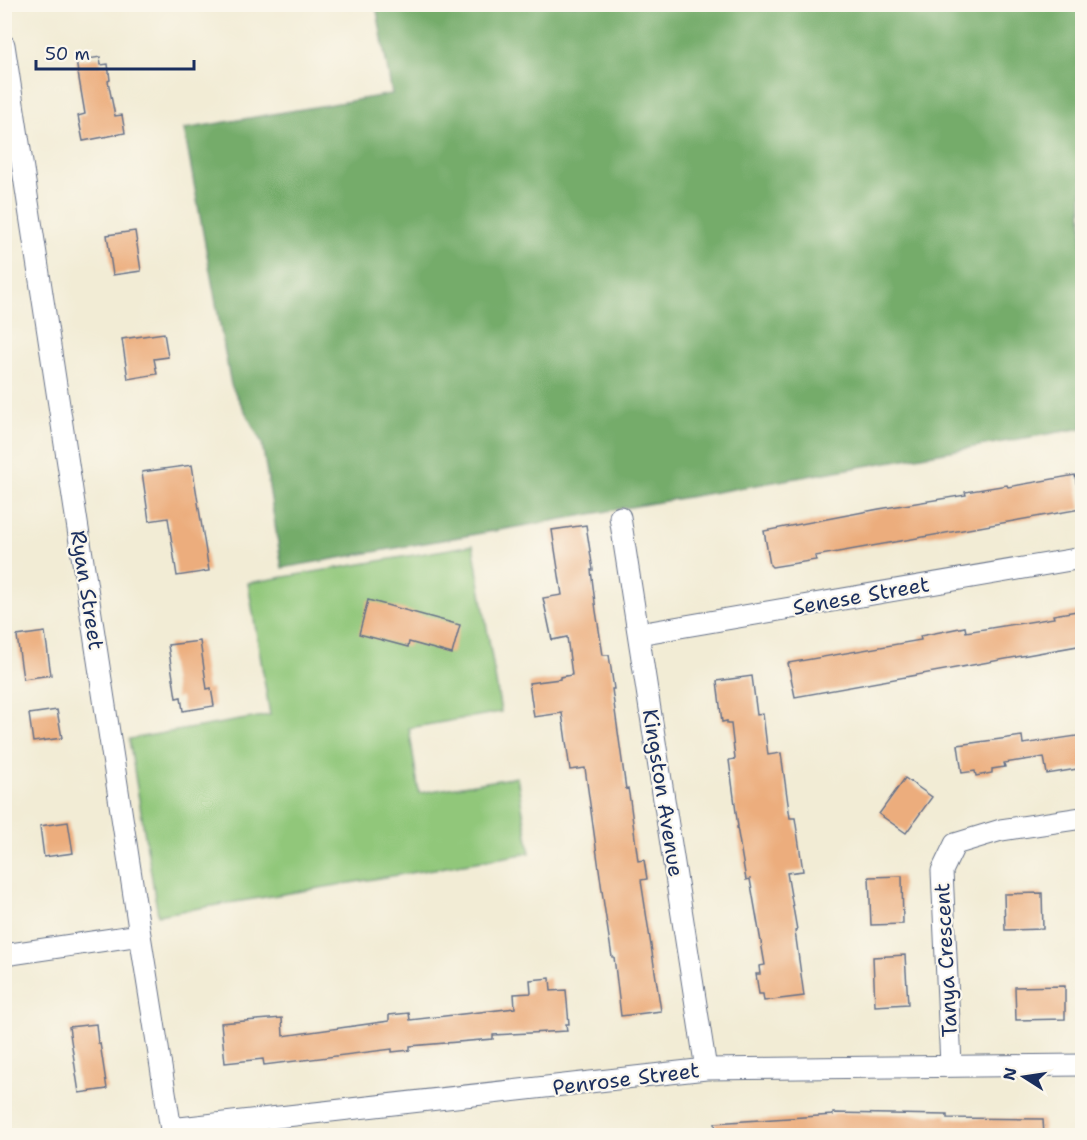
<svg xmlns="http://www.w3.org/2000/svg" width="1087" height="1140" font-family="'Shantell Sans',sans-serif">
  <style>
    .green { fill: #91c77a; stroke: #567b6c; stroke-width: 1.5 }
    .forest { fill: #74ac6a; stroke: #486e64; stroke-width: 1.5 }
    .building { fill: #ecad7d }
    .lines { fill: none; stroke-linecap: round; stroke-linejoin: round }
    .minor-casing { stroke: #667188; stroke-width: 23 }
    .minor { stroke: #fff; stroke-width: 21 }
    .labels { text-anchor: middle; stroke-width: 4.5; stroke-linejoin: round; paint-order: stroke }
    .street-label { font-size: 21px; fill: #1b2f5e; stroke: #fbf7ec }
  </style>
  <rect width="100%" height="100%" fill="#fbf7ec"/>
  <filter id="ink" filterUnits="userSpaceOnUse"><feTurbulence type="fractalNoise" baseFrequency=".0167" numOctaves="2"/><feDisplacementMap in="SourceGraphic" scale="12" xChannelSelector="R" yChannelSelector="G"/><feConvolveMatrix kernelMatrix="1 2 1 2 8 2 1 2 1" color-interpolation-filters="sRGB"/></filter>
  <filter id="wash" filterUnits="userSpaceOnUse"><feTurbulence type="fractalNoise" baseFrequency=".008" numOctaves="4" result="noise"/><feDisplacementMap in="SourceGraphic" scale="24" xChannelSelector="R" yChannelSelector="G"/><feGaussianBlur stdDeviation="1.35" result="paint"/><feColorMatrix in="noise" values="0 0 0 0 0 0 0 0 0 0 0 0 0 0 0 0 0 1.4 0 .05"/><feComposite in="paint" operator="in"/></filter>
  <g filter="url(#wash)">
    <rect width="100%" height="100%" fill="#f2ecd5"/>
    <path class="green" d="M 473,545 L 501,712 L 409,728 L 419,793 L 517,777 L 530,853 L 158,915 L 129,739 L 270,715 L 248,583 Z"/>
    <path class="forest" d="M 376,5 L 1082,5 L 1082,428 L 282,568 L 262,443 L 231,385 L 184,129 L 392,94 Z"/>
    <g id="blocks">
      <path class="building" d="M 100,57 L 101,65 L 108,64 L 110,80 L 108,81 L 115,116 L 122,115 L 125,133 L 83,141 L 78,116 L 85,114 L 76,61 Z
        M 135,231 L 141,271 L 113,275 L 107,235 Z
        M 164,333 L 168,357 L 154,359 L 157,374 L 128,379 L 122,339 Z
        M 192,465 L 209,571 L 177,576 L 168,518 L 149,521 L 142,472 Z
        M 1075,475 L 1081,509 L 815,556 L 816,560 L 772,567 L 770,565 L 764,531 L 879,509 L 966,495 L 965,492 L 1007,485 L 1008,487 Z
        M 586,525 L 593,570 L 591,570 L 596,611 L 603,655 L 609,655 L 614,689 L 612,689 L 626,789 L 628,788 L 630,800 L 638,861 L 644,860 L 647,879 L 641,880 L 661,1011 L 621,1016 L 614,957 L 612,957 L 604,905 L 585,768 L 570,770 L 562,713 L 534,717 L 529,683 L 560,679 L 560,677 L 572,675 L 567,637 L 552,640 L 543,598 L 562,595 L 552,530 Z
        M 368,600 L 460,625 L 452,654 L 409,642 L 408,647 L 359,634 Z
        M 1083,610 L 1083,645 L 795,697 L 788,663 L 921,640 L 920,636 L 965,627 L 966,632 L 1054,618 L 1053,615 Z
        M 45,632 L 51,675 L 23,679 L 17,636 Z
        M 200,641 L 207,689 L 211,688 L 214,706 L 183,711 L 181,697 L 176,698 L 168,645 Z
        M 752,676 L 757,715 L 763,714 L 768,755 L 781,753 L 790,818 L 795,818 L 803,871 L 787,873 L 797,930 L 795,931 L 804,996 L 764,1001 L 763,994 L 759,994 L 756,974 L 760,974 L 759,966 L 765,965 L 750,879 L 746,880 L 737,827 L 738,827 L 729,760 L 735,759 L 731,724 L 727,724 L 727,721 L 722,722 L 717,681 Z
        M 57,710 L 62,738 L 33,742 L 29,714 Z
        M 1083,735 L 1083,768 L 1047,774 L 1044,757 L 1004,763 L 1005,767 L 992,769 L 992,773 L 976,776 L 975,771 L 962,773 L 958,745 L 1022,736 L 1023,744 Z
        M 905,778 L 932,797 L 906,833 L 879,814 Z
        M 68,822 L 73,853 L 44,857 L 40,826 Z
        M 902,876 L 903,924 L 871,925 L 869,877 Z
        M 1042,893 L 1043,929 L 1005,930 L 1004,894 Z
        M 905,955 L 908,1004 L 875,1006 L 873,957 Z
        M 550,978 L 551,991 L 566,990 L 569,1024 L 566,1024 L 567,1031 L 493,1035 L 493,1039 L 410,1046 L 410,1050 L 392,1052 L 392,1049 L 264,1065 L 263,1059 L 225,1063 L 221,1023 L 282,1018 L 283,1036 L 389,1021 L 389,1015 L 409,1013 L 410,1020 L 515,1008 L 514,994 L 531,993 L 530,980 Z
        M 1065,986 L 1065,1019 L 1016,1020 L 1015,987 Z
        M 96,1024 L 98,1043 L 100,1043 L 107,1089 L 79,1093 L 69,1027 Z
        M 833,1113 L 947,1115 L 947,1118 L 1043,1119 L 1044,1136 L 716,1136 L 715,1123 L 833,1115 Z"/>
    </g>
  </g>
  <g filter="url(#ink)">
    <use href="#blocks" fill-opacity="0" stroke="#667188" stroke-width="1.5"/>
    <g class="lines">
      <g class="minor-casing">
        <path id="minor" d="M 4,45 L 140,935 L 172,1136
          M 620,517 L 706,1069
          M 639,634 L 1082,558
          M 4,955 L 140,935
          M 951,1065 L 942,871 L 955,844 L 1001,830 L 1082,818
          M 171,1129 L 706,1069 L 1082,1065"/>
      </g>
      <use href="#minor" class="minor"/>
    </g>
  </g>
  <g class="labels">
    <g class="street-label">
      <text transform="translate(87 590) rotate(81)" y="7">Ryan Street</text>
      <text transform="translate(861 596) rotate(-10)" y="7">Senese Street</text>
      <text transform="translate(663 793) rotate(81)" y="7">Kingston Avenue</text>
      <text transform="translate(946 960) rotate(-93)" y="7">Tanya Crescent</text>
      <text transform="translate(626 1079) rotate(-7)" y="7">Penrose Street</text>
    </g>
  </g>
  <rect width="1087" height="1140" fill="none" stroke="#fbf7ec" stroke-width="24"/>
  <g transform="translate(1024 1077) rotate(282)" stroke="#fbf7ec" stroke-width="4.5" paint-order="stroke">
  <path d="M0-4.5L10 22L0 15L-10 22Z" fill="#1b2f5e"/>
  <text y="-9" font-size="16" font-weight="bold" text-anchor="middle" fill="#1b2f5e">N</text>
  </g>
  <path d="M36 60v9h158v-9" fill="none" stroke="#1b2f5e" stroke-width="3"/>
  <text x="45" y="60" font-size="18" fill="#1b2f5e" stroke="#fbf7ec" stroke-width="4.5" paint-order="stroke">50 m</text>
</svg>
